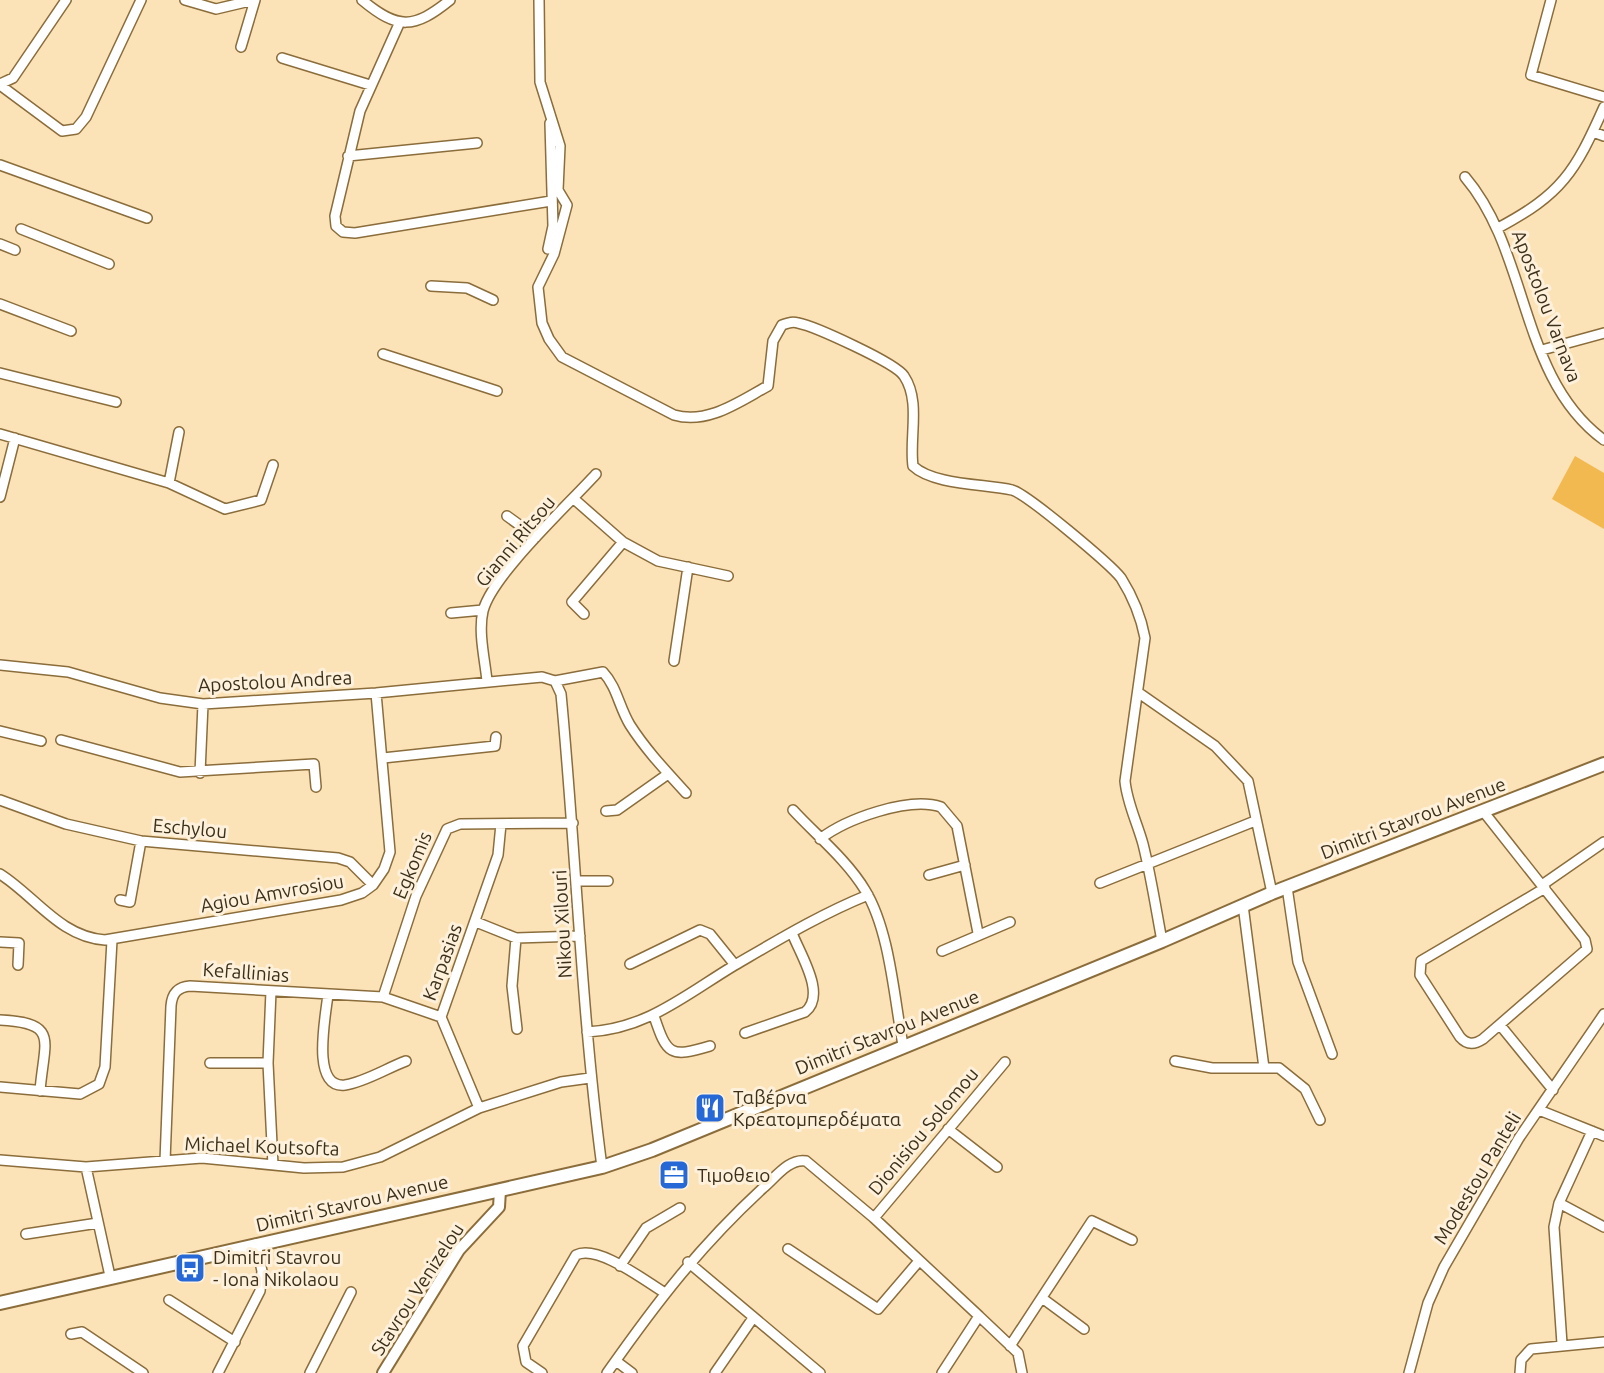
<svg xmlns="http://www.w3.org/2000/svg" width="1604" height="1373" font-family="Ubuntu,sans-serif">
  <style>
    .green { fill: #f2b951 }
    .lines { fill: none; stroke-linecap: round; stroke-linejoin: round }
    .minor-casing { stroke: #8a6d3b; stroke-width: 12 }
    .tertiary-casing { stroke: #8a6d3b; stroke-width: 14 }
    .secondary-casing { stroke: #8a6d3b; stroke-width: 16 }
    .minor { stroke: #fff; stroke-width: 9 }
    .tertiary { stroke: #fff; stroke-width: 10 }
    .secondary { stroke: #fff; stroke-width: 12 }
    .labels { text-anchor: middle; stroke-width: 6; stroke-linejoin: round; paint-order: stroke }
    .street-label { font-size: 19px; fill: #3c301a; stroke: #fef1dc }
    .poi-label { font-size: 19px; fill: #3c301a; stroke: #fef1dc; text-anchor: start }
  </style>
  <rect width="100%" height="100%" fill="#fce2b7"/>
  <path class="green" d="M 1575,456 L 1604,473 L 1604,529 L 1552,499 Z"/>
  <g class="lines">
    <g class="minor-casing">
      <path id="minor" d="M 185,0 L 216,9 L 254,0
        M 362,0 C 398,30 414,29 450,0
        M 539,0 L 540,82 L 560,146 L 558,190 L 567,205 L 554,254 L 538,287 L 542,323 L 549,339 L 562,357 L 674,415 C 708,425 740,401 768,386 L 773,341 L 782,325 C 788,323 792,321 798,323 C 814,326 896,363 904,376 C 921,401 909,438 913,466 C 933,485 985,484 1012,490 C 1027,494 1110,564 1121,578 C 1133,597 1141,617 1145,638 L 1125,781 C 1127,803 1137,822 1143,844 C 1151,876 1156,909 1162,941
        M 1551,0 L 1531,75 L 1604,97
        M 399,24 L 360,111 L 335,216 L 336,226 L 343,232 L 355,233 L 551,201
        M 241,47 L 255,0
        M 282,58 L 370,85
        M 0,84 L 13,78 L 66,0
        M 0,85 L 62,131 L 76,129 L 86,117 L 141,0
        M 1593,132 L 1604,136
        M 348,156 L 477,143
        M 0,165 L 147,218
        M 1465,177 C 1530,253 1519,378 1604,440
        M 1498,228 C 1562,194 1575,172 1604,107
        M 21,229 L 109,264
        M 0,244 L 15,250
        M 548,249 L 553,226 L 550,123
        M 431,286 L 467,288 L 493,300
        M 0,304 L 71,331
        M 1542,350 L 1604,333
        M 383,354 L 497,391
        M 0,373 L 116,402
        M 0,434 L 169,483 L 225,509 L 261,500 L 273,465
        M 169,483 L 179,432
        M 0,497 L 15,438
        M 574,499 L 623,542 L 658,561 L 728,576
        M 507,516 L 536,537
        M 451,613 L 483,610
        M 584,614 L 572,602 L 623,542
        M 674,661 L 688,567
        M 0,665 L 68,672 L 160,698 L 203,704 L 376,693 L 542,677 L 555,681
        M 487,681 C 485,660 478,632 483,611 C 492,575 569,504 596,474
        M 555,681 L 561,694 C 576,851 581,1010 602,1167
        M 555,681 L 603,672 C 617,687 619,707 630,725 C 646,750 666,771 686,793
        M 1139,693 L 1215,746 L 1248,781 L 1272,893
        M 0,731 L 41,741
        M 61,740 L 180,772 L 314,764 L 316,787
        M 383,758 L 495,746 L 496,737
        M 200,773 L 203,704
        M 0,800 L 66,824 L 141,841 L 338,858 L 350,862 L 373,885
        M 793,810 C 816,835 847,860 865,890 C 890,931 894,998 903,1045
        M 606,811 L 617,810 L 668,774
        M 1483,811 L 1585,940 L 1587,949 L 1483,1039 C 1474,1045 1467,1045 1460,1037 L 1420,975 L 1421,961 L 1545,888
        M 820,839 C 846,819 909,796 941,807 L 957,826 L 978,933
        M 0,874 C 35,896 60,937 105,940 L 341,900 L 362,893 L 373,885 L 384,869 L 390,852 L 376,693
        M 929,875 L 965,865
        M 578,881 L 608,881
        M 1100,883 L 1255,821
        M 1542,885 L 1604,842
        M 1287,887 L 1298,962 L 1332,1054
        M 120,900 L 130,902 L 141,841
        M 1243,905 L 1264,1068
        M 476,922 L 516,938 L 580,936
        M 516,938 L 512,986 L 517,1029
        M 0,942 L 19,943 L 18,965
        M 942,951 L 1010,922
        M 630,964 L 700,930 L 710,934 L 735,965
        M 271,991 L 268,1063 L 273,1165
        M 328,994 C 326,1015 310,1089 345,1085 C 365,1082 387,1068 406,1061
        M 383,997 L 416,896 L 447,829 L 460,824 L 573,823
        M 654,1016 C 667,1055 670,1058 710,1046
        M 0,1020 C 60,1023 44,1040 40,1091
        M 1500,1025 L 1553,1090
        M 587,1032 C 647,1029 685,995 735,965 C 778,940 821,914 868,895
        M 745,1033 L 805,1012 C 827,995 800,954 792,933
        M 1175,1061 L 1212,1068 L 1279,1068 L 1305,1089 L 1320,1120
        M 210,1063 L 268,1063
        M 0,1087 L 80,1094 L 99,1084 L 105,1067 L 112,940
        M 479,1108 L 441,1017 L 498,855 L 501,824
        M 1539,1110 L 1604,1136
        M 948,1129 L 997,1167
        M 1592,1131 L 1559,1203 L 1604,1227
        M 0,1160 L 86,1167 L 202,1158 L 304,1168 L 343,1167 L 380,1157 L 479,1108 L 561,1082 L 590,1078
        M 165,1161 L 171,1006 C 172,994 177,987 190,986 L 383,997 L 441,1017
        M 86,1167 L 110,1276
        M 1559,1203 L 1554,1227 L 1562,1344
        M 874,1218 L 979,1316 L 942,1373
        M 26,1234 L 98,1223
        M 788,1249 L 878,1309 L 919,1261
        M 688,1262 L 820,1373
        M 620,1266 L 646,1228 L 680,1208
        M 1042,1298 L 1084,1329
        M 169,1300 L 235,1342
        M 979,1316 L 1018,1353 L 1022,1373
        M 71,1334 L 82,1332 L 143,1373
        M 1010,1346 L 1092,1221 L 1132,1240
        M 616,1361 L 632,1373
        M 218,1373 L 260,1291 L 262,1271 L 256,1244
        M 310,1373 L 351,1292
        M 542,1373 L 526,1362 L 523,1346 L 576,1255 C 598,1244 645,1281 665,1293
        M 607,1373 C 657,1302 699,1247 763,1188 C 775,1178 789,1158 806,1161 L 874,1218 L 1005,1062
        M 715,1373 L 753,1318
        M 1409,1373 L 1428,1303 L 1444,1267 L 1519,1138 L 1604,1014
        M 1520,1373 L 1521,1360 L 1531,1349 L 1604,1342"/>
    </g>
    <g class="tertiary-casing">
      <path id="tertiary" d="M 383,1373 L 459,1250 L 499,1207 L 500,1190"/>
    </g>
    <g class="secondary-casing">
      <path id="secondary" d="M 0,1303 L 602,1167 L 652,1150 L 1162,941 L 1272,893 L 1604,764"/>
    </g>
    <use href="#minor" class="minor"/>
    <use href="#tertiary" class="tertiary"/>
    <use href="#secondary" class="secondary"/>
  </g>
  <defs>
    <g id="restaurant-square" transform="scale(1.575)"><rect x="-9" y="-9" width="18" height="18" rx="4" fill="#2669d6" stroke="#fef1dc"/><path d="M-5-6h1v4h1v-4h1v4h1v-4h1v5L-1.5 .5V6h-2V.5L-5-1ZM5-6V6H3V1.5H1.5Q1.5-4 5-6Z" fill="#fff"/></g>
    <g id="office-square" transform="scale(1.575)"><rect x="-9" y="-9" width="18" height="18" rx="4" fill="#2669d6" stroke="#fef1dc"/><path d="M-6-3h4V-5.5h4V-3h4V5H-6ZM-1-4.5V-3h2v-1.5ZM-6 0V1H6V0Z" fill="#fff"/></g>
    <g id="bus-square" transform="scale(1.575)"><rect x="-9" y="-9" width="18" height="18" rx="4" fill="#2669d6" stroke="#fef1dc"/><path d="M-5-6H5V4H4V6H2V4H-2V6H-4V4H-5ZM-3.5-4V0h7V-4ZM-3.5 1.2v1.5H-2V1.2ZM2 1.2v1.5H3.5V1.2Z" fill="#fff"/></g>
  </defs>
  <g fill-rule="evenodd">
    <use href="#restaurant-square" x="710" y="1108"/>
    <use href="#office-square" x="674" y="1175"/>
    <use href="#bus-square" x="190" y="1268"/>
  </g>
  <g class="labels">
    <g class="street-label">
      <text transform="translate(1547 306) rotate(69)" y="7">Apostolou Varnava</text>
      <text transform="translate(515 541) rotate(-50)" y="7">Gianni Ritsou</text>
      <text transform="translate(275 681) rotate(-3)" y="7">Apostolou Andrea</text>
      <text transform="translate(1413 818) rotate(-21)" y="7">Dimitri Stavrou Avenue</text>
      <text transform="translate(190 828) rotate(5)" y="7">Eschylou</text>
      <text transform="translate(412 865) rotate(-67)" y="7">Egkomis</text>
      <text transform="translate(272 893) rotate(-10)" y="7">Agiou Amvrosiou</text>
      <text transform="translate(562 924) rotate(-93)" y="7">Nikou Xilouri</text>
      <text transform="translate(442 962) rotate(-70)" y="7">Karpasias</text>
      <text transform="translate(246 972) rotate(4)" y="7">Kefallinias</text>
      <text transform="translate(887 1032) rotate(-22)" y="7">Dimitri Stavrou Avenue</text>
      <text transform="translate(923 1131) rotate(-50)" y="7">Dionisiou Solomou</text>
      <text transform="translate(262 1146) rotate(2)" y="7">Michael Koutsofta</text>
      <text transform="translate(1477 1178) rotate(-59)" y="7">Modestou Panteli</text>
      <text transform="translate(352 1203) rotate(-13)" y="7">Dimitri Stavrou Avenue</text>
      <text transform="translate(417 1289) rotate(-57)" y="7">Stavrou Venizelou</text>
    </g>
    <g class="poi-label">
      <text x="733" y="1104">Ταβέρνα<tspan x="733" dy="22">Κρεατομπερδέματα</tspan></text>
      <text x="697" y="1182">Τιμοθειο</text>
      <text x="213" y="1264">Dimitri Stavrou<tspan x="213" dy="22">- Iona Nikolaou</tspan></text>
    </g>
  </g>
</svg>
